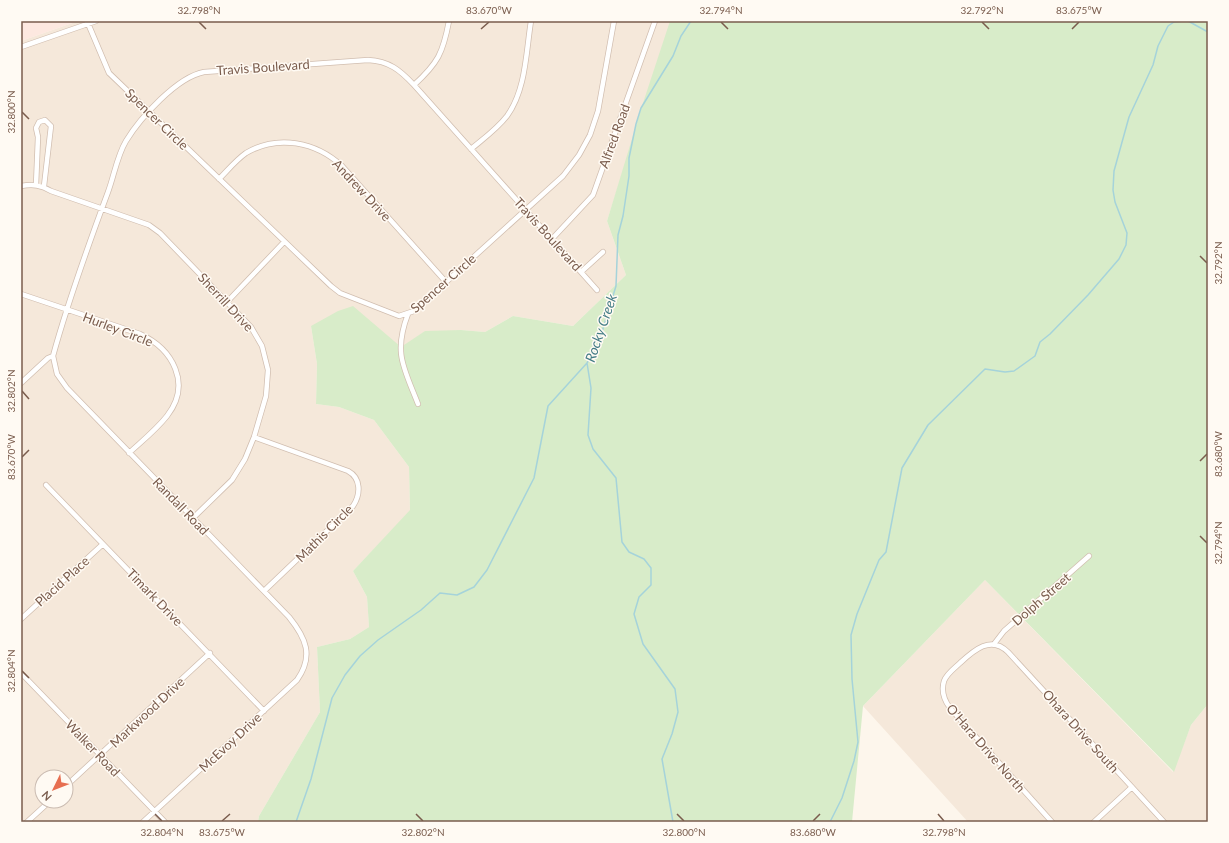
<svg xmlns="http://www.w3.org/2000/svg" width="1229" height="843" font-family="Lato,sans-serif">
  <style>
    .residential { fill: #f5e8da; fill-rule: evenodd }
    .commercial { fill: #fde8e0 }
    .green { fill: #d8ecc9 }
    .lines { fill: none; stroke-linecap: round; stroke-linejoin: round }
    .stream { stroke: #a5d3da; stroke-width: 1.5 }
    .minor-casing { stroke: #d1beb0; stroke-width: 6 }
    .minor { stroke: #fff; stroke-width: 4.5 }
    .ticks { fill: none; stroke: #7a5c4d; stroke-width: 1.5 }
    .labels { text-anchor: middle; stroke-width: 3; stroke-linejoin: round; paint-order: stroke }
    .street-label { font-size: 13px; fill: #7a5c4d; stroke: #fffaf3 }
    .water-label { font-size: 14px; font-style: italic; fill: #437c86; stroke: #fffaf3 }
    .neatline { fill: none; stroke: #7a5c4d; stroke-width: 1.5 }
    .ticks-label { font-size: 10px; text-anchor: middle; fill: #7a5c4d }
  </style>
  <rect width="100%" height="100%" fill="#fdf6ec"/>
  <path class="residential" d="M 78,21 L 671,21 L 607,221 L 626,275 L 573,326 L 513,316 L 485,332 L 461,330 L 401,347 L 311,326 L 317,364 L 316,404 L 339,407 L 374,420 L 409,467 L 410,511 L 353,571 L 367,597 L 369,627 L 350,639 L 317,647 L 320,712 L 259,816 L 258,822 L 21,822 L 21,41 ZM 42,777 L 66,777 L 66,801 L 42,801 Z
    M 985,580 L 1173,772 L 1191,725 L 1208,704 L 1208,822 L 968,822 L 863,706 Z"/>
  <path class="commercial" d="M 21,21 L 78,21 L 21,41 Z"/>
  <path class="green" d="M 670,21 L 1208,21 L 1208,704 L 1191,725 L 1174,772 L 985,580 L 863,706 L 852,822 L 258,822 L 259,816 L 320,712 L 317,647 L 350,639 L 369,627 L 367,597 L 353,571 L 410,510 L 409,467 L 374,420 L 339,407 L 316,404 L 317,364 L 311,326 L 338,311 L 353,306 L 401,347 L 425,331 L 461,330 L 485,332 L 513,316 L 573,326 L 626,275 L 607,221 L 642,106 Z"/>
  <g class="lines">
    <path class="stream" d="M 1188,21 L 1208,32
      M 587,363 L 591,388 L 588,435 L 593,449 L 616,478 L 622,542 L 629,552 L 644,559 L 651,568 L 651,585 L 639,597 L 634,614 L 643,644 L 675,689 L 678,712 L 672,734 L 662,759 L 673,822
      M 296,822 L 311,779 L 332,698 L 345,675 L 360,656 L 378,640 L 421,610 L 440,593 L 457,595 L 474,587 L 487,570 L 534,478 L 548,406 L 587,363 L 598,345 L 616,286 L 618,235 L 623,216 L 629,176 L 629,158 L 636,124 L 641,108 L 673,56 L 681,36 L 691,21
      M 830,822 L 842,798 L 854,761 L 858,742 L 852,679 L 851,635 L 857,614 L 879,560 L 886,552 L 902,468 L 928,425 L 985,369 L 1005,372 L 1014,371 L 1035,356 L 1040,342 L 1050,334 L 1088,295 L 1119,259 L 1126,245 L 1127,233 L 1115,202 L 1113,190 L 1114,171 L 1129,117 L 1153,65 L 1158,46 L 1168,26 L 1174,22 L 1184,21"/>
    <g class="minor-casing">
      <path id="minor" d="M 87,21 L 109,73 L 331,286 L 340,293 L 399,316 L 414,311 L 563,176 L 579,155 L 590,135 L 598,111 L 614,21
        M 21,47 L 96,21
        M 414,85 C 438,63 443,53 449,21
        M 471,149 C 483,139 497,129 507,116 C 526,90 526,52 531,21
        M 219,179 C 228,170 236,160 246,153 C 278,134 316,142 342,166 L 446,282
        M 36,185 L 38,137 L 36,128 L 39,122 L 45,120 L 51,126 L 44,186
        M 21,186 C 33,184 41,185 51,191 L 149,225 L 160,233 L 251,327 L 262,346 L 268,370 L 266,396 L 254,437 L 245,459 L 232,480 L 193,518
        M 552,239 L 593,195 L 655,21
        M 581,272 L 603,252
        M 21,294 L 140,334 C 173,349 192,384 167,416 C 156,430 142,441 129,453
        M 227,302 L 284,242
        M 408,314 C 393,353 404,368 418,404
        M 53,356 L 57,374 L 67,388 L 289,617 C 306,638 314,656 297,680 L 143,822
        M 21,383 L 48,358 L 53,356 C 68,301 88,246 108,192 C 114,176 117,156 126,141 C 140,118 177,77 204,72 L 368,60 C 389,61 400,70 414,85 L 597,290
        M 254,437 L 348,471 C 361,478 361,494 353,506 L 264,591
        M 46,485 L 264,711
        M 21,619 L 103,544
        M 994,644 L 1004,631 L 1089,556
        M 21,673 L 165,822
        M 66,786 L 210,653
        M 27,822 L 50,801
        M 1052,822 L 950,708 C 944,700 941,691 944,681 C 947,673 955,668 960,663 C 974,650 991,635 1008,652 L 1164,822
        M 1094,822 L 1132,787"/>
    </g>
    <use href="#minor" class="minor"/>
  </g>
  <path class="ticks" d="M 199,22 L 206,29M 721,22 L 728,29M 982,22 L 989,29M 481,29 L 489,22M 1072,29 L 1079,22M 22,112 L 29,119M 1200,256 L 1207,263M 22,391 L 29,399M 22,457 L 29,450M 1200,461 L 1207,454M 1200,536 L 1207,543M 22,671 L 29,678M 155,814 L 162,821M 416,814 L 423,821M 677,814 L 684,821M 938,814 L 944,821M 222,821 L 230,814M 813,821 L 820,814"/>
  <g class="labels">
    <g class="street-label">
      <text transform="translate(263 67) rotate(-4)" y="5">Travis Boulevard</text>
      <text transform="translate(157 119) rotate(44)" y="5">Spencer Circle</text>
      <text transform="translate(614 136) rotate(-70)" y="5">Alfred Road</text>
      <text transform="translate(362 190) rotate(47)" y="5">Andrew Drive</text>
      <text transform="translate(548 234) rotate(48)" y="5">Travis Boulevard</text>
      <text transform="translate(443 283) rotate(-41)" y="5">Spencer Circle</text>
      <text transform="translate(226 302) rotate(47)" y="5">Sherrill Drive</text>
      <text transform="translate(118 329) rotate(21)" y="5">Hurley Circle</text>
      <text transform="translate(181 506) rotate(46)" y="5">Randall Road</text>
      <text transform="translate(324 533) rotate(-45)" y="5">Mathis Circle</text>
      <text transform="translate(62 581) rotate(-42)" y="5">Placid Place</text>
      <text transform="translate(155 597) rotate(46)" y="5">Timark Drive</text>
      <text transform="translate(1041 599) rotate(-41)" y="5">Dolph Street</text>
      <text transform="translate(147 712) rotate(-43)" y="5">Markwood Drive</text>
      <text transform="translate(1081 731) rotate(48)" y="5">Ohara Drive South</text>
      <text transform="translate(230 742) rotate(-43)" y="5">McEvoy Drive</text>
      <text transform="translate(93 748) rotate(46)" y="5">Walker Road</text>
      <text transform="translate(986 748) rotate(49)" y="5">O’Hara Drive North</text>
    </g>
    <g class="water-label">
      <text transform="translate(601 328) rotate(-71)" y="5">Rocky Creek</text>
    </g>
  </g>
  <rect width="1229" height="843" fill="none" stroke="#fffaf3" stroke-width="44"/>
  <g transform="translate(54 789) rotate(227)"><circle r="19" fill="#fffaf3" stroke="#cabbb1"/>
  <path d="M0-3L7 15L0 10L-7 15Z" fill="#e76f51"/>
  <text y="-6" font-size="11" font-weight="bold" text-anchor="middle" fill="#7a5c4d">N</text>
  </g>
  <rect x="22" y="22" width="1185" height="799" class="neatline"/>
  <g class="ticks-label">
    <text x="199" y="14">32.798°N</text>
    <text x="489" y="14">83.670°W</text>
    <text x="721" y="14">32.794°N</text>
    <text x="982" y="14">32.792°N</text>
    <text x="1079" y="14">83.675°W</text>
    <text transform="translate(11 112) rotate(-90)" y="4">32.800°N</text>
    <text transform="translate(1218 263) rotate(-90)" y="4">32.792°N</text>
    <text transform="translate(11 391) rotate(-90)" y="4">32.802°N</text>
    <text transform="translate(1218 454) rotate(-90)" y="4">83.680°W</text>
    <text transform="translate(11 457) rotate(-90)" y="4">83.670°W</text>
    <text transform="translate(1218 543) rotate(-90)" y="4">32.794°N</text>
    <text transform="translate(11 671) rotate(-90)" y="4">32.804°N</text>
    <text x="162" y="836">32.804°N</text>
    <text x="222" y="836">83.675°W</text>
    <text x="423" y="836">32.802°N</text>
    <text x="684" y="836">32.800°N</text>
    <text x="813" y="836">83.680°W</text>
    <text x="944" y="836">32.798°N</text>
  </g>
</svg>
